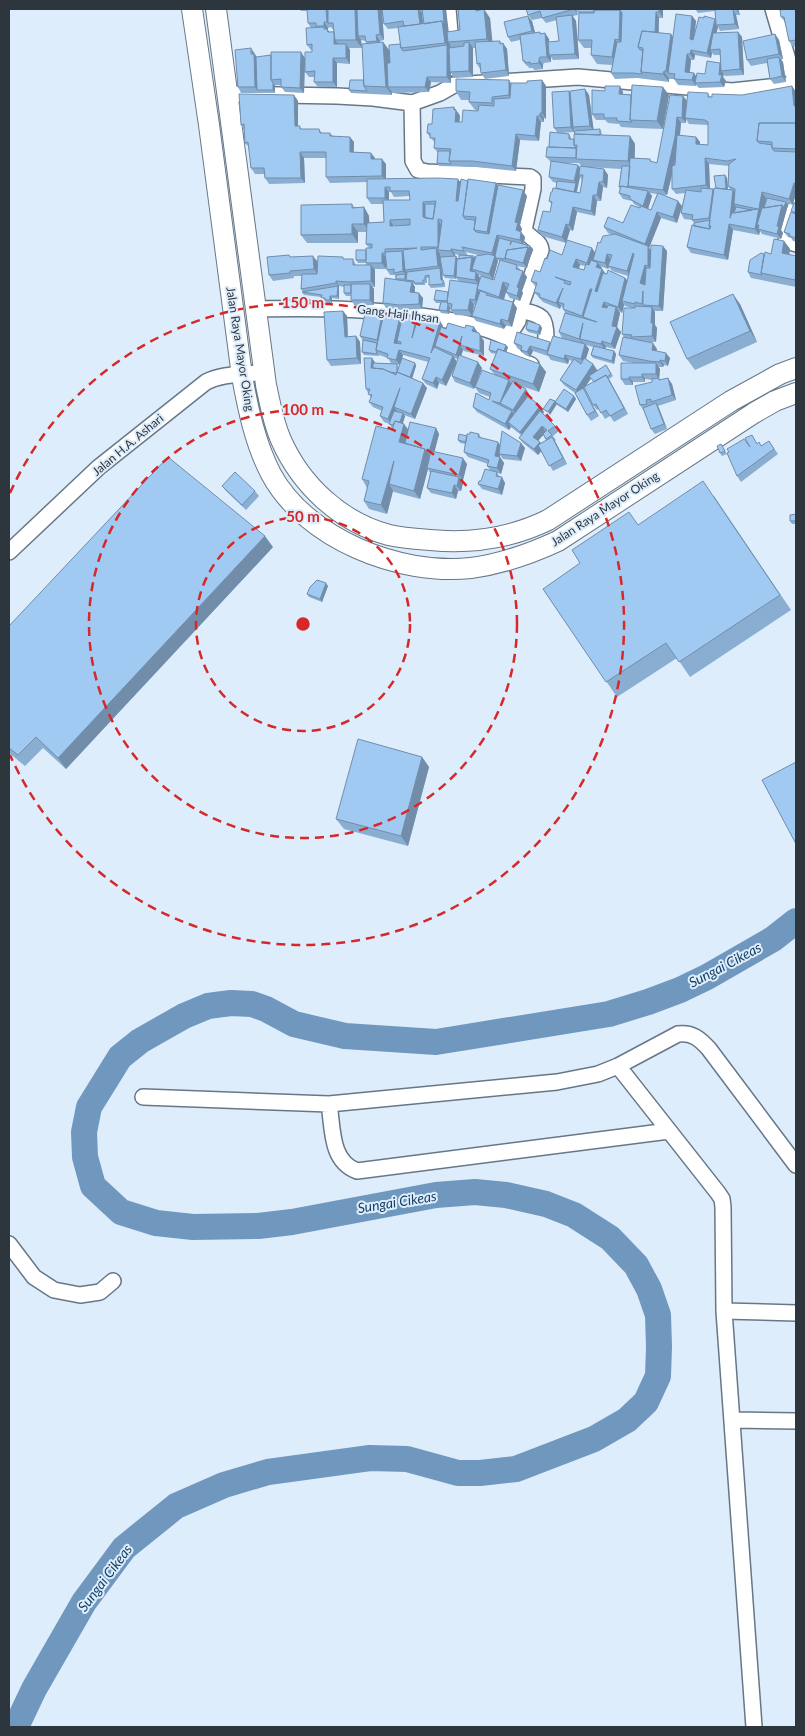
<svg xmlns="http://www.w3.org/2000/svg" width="805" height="1736" font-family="Lato,sans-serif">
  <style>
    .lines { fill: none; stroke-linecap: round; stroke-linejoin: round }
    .river { stroke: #7098be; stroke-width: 26 }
    .minor-casing { stroke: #677787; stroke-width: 18 }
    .major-casing { stroke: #677787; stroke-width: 22 }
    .minor { stroke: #fff; stroke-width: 15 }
    .major { stroke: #fff; stroke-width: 20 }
    .wall { fill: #8aaed1; fill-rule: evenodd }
    .shaded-wall { fill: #718daa }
    .building { fill: #a1caf3; stroke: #718daa; fill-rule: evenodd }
    .ring { fill: none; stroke: #d62828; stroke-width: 2.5; stroke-dasharray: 9 6 }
    .labels { text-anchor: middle; stroke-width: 4; stroke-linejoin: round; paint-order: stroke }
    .street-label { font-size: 12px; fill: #2e363d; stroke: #deedfc }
    .water-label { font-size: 14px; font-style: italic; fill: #134066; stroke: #deedfc }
    .centre { fill: #d62828; stroke: #deedfc; stroke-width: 2.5 }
    .ring-label { font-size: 15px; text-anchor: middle; font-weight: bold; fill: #d62828; stroke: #deedfc; stroke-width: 4; stroke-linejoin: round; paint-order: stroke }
  </style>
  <rect width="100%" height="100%" fill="#deedfc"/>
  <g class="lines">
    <path class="river" d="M 16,1727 L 34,1689 L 84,1602 L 124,1548 L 176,1506 L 224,1485 L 268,1472 L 370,1458 L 407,1459 L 458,1473 L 480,1473 L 516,1469 L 594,1439 L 627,1420 L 646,1402 L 658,1376 L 659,1347 L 658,1315 L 649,1289 L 636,1265 L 610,1238 L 574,1215 L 546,1204 L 506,1195 L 475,1192 L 436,1195 L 292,1222 L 258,1226 L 193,1227 L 156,1223 L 121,1212 L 93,1186 L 85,1157 L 84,1132 L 89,1107 L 120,1057 L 140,1041 L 184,1016 L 208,1006 L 231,1003 L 252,1004 L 266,1009 L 294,1024 L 345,1036 L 436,1042 L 609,1014 L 648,1002 L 680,990 L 707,977 L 773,939 L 796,921"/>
    <g class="minor-casing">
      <path id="minor" d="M 448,9 L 453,68
        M 773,9 L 791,70 L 796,78
        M 227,94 L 337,96 L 373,98 L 412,103 L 440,93 L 454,85 L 578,77 L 732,91 L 796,84
        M 412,103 L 413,161 L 418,170 L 427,172 L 530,177 L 533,179 L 533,189 L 524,230 C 529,238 540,240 541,250 L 521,305 L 518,321 L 507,338
        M 796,206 C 792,216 783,230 787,241 L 796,244
        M 256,309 C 317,308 375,308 435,318 C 456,321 477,325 497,333 C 516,341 507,346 515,356 C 519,360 526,363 531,365
        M 520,310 C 541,315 546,315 546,338
        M 9,552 L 99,467 L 206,382 C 224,373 245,375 264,372
        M 618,1066 L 718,1193 L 722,1199 L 723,1207 L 724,1311 L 754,1727
        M 143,1097 L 329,1104 L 557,1082 L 598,1074 L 618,1066 L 678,1034 C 692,1032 700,1039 709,1049 L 796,1165
        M 329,1104 C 333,1128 330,1161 357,1171 L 669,1131
        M 9,1244 L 34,1277 L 54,1290 L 80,1295 L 100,1292 L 113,1281
        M 724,1311 L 796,1313
        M 732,1420 L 796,1421"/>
    </g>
    <g class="major-casing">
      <path id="major" d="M 192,9 L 209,125 L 242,376 C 248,409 255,443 271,474 C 306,539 400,576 471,568 C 501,564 530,554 558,541 L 754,413 L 775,401 L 796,393
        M 216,9 L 266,385 C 270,403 273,422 281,440 C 301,485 340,522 389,535 C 402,538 417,539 430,540 C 472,544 511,538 548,520 L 731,401 L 780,374 L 796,368"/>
    </g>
    <use href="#minor" class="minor"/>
    <use href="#major" class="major"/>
  </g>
  <path class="wall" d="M 299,9 L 446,9 L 448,32 L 460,30 L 458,9 L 480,9 L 490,18 L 492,41 L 500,41 L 501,43 L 503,43 L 507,49 L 509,76 L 485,79 L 481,73 L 480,69 L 477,64 L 475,48 L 473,48 L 473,77 L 454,78 L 451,73 L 451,83 L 431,82 L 429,92 L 392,93 L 392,92 L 392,95 L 351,93 L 349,90 L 363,80 L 367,44 L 366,41 L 361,40 L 362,48 L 349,48 L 350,50 L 350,64 L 337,63 L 337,87 L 318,87 L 314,82 L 315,77 L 309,77 L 305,72 L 312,52 L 312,50 L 311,50 L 307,45 L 311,28 L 308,23 L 307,11 L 301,11 ZM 382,11 L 383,11 L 384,24 L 388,29 L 399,28 L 400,44 L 389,50 L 383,42 L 380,42 L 380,41 L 384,40 ZM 422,13 L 423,13 L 424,24 L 423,24 ZM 331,27 L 334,31 L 329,32 L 328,30 L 328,28 Z
    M 526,9 L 576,9 L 578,15 L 573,16 L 576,21 L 579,59 L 553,60 L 551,57 L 551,62 L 544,63 L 543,65 L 543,69 L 534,70 L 533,68 L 529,68 L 528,66 L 527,66 L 523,61 L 520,40 L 511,42 L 508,37 L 532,21 L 535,33 L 541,34 L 545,33 L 549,39 L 549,42 L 559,41 L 557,20 L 546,23 L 542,18 L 532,20 L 528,15 Z
    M 663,9 L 663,18 L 659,18 L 659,33 L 671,34 L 673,37 L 692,16 L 696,21 L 695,32 L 704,18 L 715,19 L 716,21 L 715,11 L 698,13 L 695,9 L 738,9 L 740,15 L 736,15 L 739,29 L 720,31 L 718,27 L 716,33 L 738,32 L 742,37 L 744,75 L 725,76 L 724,74 L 723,77 L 726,81 L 724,87 L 699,88 L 696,85 L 696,86 L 678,85 L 674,79 L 669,79 L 669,82 L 637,78 L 615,79 L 611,73 L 612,65 L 597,64 L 591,55 L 591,48 L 584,48 L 578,40 L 579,13 L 578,12 ZM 712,53 L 714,55 L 720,55 L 721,64 L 705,74 L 696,76 L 694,73 L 690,72 L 691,60 L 694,60 L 695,55 L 711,58 Z
    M 796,9 L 796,46 L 793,47 L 789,41 L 785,22 L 781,17 Z
    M 775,34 L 779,40 L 783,59 L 781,60 L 783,62 L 786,82 L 774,84 L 770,79 L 767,63 L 751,66 L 747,60 Z
    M 255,54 L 256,57 L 305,58 L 304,93 L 285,92 L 281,87 L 281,85 L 275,85 L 275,93 L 241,93 L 238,87 Z
    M 542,80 L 546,86 L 546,119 L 544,118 L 544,122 L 541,122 L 539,141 L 520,140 L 516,171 L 476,167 L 439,166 L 437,163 L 438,153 L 434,148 L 435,143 L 427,133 L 432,124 L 458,112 L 460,116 L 459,122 L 462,122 L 478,111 L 475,110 L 469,102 L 469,100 L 461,100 L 456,91 L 511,83 L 527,83 Z
    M 792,86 L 796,92 L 796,192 L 793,205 L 786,203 L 788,205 L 781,230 L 783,233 L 781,239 L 762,234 L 760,231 L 759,235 L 733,230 L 728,260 L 691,253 L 687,247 L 694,223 L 692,220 L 684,219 L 681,213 L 682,207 L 677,223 L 661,218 L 649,248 L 651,250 L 667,251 L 663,311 L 654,311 L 655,312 L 655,325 L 657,328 L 656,342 L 648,342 L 657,349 L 656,351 L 670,358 L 668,366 L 664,365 L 663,367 L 658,367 L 660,369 L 659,379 L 660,380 L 672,384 L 676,400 L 658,406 L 667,429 L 655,434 L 651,429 L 644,411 L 640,405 L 652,382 L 652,380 L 645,379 L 645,382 L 633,382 L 633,385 L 625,385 L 621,379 L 634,363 L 623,361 L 619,355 L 624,337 L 622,334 L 632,308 L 625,306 L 624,305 L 622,313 L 619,311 L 620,313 L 617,327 L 621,332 L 615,349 L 606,347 L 605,349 L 614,351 L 616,354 L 614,364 L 593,358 L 591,355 L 593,347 L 586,345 L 589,349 L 586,359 L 593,364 L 597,370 L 596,372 L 606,365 L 613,376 L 609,379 L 628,414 L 614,422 L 610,416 L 605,419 L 599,409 L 597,410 L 593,405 L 584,389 L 583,390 L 599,416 L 591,421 L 587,415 L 575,393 L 564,385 L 560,380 L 572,361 L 569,360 L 568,364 L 551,360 L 548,356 L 533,351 L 530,357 L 525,355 L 521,350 L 518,349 L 514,343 L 550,344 L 562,338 L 559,332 L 565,313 L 563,308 L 561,306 L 560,309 L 543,302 L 534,292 L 536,287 L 535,286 L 531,281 L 540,272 L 547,259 L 562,255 L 595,253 L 600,243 L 612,235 L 608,233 L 604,227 L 623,223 L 641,208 L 634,204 L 632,201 L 623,199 L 619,193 L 620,189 L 619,187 L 621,169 L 587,167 L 604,169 L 608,175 L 607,188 L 603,187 L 601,201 L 597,201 L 595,216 L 577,212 L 573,231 L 570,230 L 566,243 L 542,236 L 538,230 L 550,212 L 552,205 L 549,201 L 552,192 L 556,188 L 557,183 L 553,182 L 549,177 L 551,162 L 546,157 L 549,147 L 557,132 L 554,128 L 569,91 L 570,93 L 585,89 L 589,95 L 593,129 L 600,129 L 601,131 L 602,135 L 630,136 L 635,144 L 635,158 L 650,159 L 652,162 L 657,163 L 683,96 L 687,101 L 708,93 L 710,97 L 742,95 ZM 686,119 L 689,124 L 708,125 L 708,145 L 700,144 L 700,142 L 696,137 L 680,136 L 681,123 L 686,123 ZM 574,129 L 575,131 L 574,139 L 571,139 L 571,137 L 569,134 L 561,133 L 574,132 ZM 562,163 L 579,163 L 582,167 L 580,168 ZM 709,164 L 729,166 L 728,186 L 730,189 L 728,189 L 727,178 L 725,175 L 716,188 L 714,190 L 713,189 L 710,188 ZM 672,176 L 672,189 L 676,194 L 685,193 L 682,206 L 661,195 L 667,195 ZM 580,177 L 582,180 L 580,193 L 577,193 ZM 650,193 L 657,194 L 651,210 L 648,209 L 652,196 ZM 580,265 L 585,266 L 584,270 L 579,269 ZM 600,266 L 608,269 L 609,267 L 612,271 L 628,276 L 627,280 L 625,278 L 606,274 ZM 591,378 L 594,382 L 586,386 Z
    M 623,92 L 623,94 L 669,95 L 663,129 L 636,128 L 621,127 L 619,124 L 608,123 L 605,120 L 596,120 L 592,114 Z
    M 294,95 L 298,101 L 298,126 L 302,129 L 319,129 L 322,133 L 330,133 L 333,136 L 354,142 L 354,152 L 371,153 L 375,159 L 386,164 L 386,179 L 461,182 L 468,181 L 496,183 L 498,185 L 527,196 L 520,225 L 522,229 L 521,232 L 525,237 L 524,244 L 532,249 L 527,268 L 517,266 L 527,277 L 522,291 L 523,293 L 520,301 L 510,298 L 506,292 L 508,288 L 507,288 L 504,300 L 517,308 L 512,327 L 505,325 L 504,329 L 476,321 L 472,316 L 475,305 L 474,305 L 472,316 L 455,315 L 450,308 L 449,314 L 441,313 L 439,310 L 440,303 L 436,303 L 434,300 L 448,292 L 459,281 L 456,278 L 456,279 L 445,278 L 443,275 L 441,260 L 443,280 L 445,283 L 445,287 L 431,288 L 429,285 L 429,278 L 427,278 L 427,283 L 425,283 L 425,285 L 416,285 L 412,283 L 415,287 L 415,292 L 423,298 L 422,309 L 403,310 L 386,308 L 383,303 L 396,280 L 395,275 L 390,275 L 387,270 L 386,258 L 386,269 L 374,269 L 375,270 L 375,287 L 372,287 L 374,289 L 374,305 L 355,306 L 351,300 L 351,296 L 346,296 L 344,293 L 344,287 L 339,286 L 339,299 L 332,298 L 332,303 L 327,303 L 325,301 L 323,301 L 321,297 L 304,295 L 302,292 L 303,292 L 301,289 L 302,276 L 294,276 L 294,278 L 273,281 L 269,275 L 290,257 L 317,261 L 317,272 L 344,259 L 353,259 L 356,265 L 366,265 L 366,263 L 358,263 L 356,260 L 369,248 L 366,244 L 367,232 L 358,232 L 358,243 L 307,243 L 301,235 L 352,204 L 354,207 L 364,207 L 369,216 L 369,223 L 384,222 L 383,204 L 371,204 L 367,198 L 367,182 L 330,183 L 326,177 L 326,158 L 304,158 L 305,183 L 269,184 L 265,178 L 264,174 L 255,174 L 251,168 L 249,147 L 245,143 L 244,130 L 241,125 ZM 389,192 L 391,192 L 394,197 L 410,196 L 410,200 L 389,200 ZM 393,225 L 410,225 L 393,226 ZM 466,252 L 478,255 L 478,256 L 475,258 L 468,256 ZM 455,254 L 459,255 L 459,259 L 458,259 L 455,256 ZM 498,260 L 500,261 L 494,280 L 493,279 L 498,261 ZM 479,275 L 487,278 L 480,278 Z
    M 796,202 L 796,242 L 793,241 L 791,238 L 788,237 L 784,232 L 792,213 L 791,211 Z
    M 784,241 L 790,249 L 789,255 L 796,256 L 796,287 L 751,278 L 748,272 L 764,254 L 771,254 Z
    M 740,304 L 757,342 L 695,370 L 687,359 Z
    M 343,311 L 347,316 L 348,337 L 356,336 L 360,342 L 361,364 L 331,366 L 327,360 Z
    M 378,314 L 382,315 L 383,317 L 402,319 L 411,315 L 413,318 L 416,319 L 417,321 L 443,326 L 443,328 L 446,329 L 465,328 L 474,327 L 484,341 L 484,356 L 464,351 L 463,350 L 461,356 L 482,368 L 474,389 L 455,382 L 452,376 L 458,359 L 454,358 L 457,362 L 446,386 L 439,383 L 437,389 L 426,384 L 422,379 L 428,362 L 403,355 L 402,359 L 415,363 L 416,366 L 412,378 L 427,388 L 415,419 L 404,415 L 405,416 L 403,423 L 408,429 L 436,428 L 439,434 L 434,452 L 467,464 L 463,480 L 461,480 L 463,483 L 461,491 L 458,491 L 456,499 L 431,493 L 427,488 L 430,473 L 428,469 L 420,499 L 394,492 L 393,491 L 387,514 L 369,509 L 364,501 L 367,488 L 362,479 L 392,430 L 393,427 L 391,427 L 390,424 L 384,422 L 380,416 L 382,411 L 373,407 L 369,402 L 371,398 L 366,389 L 372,358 L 375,363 L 397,364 L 398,368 L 400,365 L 391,363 L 388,358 L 379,355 L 379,356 L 364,355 L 362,352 L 363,341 L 360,336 Z
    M 540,325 L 542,328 L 540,335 L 528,332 L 526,329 Z
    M 508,347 L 506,352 L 540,364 L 546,372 L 539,392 L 521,386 L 529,394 L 528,397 L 540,406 L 544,412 L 543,413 L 555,426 L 559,431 L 553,436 L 556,440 L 555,441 L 567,464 L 553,471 L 541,451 L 538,455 L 523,443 L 519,438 L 521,435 L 511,427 L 509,430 L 477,412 L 473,407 L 489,400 L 490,397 L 479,393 L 475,387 L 495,375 L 490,369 L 496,354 L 491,353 L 489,350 ZM 543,435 L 546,440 L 541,443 L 538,441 Z
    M 574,396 L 576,399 L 568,412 L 557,405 L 555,402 Z
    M 470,434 L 479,434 L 481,438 L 500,446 L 521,443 L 525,448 L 521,461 L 503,459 L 500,455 L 500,457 L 504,463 L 501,474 L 497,473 L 505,483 L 502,495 L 482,489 L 478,484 L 491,471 L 487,466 L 488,464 L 468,457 L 464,452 L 465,444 L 460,443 L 458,440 Z
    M 769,441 L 778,454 L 741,482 L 737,476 L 750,446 L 757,443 L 761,446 Z
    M 721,444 L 727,454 L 722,456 L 720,453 Z
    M 222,486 L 255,491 L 259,496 L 246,510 L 226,491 Z
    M 714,496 L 791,610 L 690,677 L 677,658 L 617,697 L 543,589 L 638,525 Z
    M 796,514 L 796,524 L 792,524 L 790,521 Z
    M 273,547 L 66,769 L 43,748 L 25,766 L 9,753 L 9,626 Z
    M 328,586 L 322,602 L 309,597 L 307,594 Z
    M 422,757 L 429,767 L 408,846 L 344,829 L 336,819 Z"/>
  <path class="shaded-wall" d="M 326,9 L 330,9 L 328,23 L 331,27 L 327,22 Z
    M 355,9 L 361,9 L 358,36 L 361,40 L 362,48 L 356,40 Z
    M 378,9 L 380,9 L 382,11 L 384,40 L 380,34 Z
    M 418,9 L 422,13 L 424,31 L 420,25 Z
    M 443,9 L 446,9 L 450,42 L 448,42 L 450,44 L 451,51 L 451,83 L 447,77 L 447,45 L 445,43 L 442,21 Z
    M 484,9 L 490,18 L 493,47 L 487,39 Z
    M 574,9 L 576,9 L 578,15 Z
    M 659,9 L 663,9 L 663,18 L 659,12 Z
    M 736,9 L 738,9 L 740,15 Z
    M 620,10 L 626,18 L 625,48 L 619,40 Z
    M 733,10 L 736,15 L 739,29 L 735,24 Z
    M 656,12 L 659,18 L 658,40 L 655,34 Z
    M 572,15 L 576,21 L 579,59 L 575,54 Z
    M 528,16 L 532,21 L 536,36 L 532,31 Z
    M 692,16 L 696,21 L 693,45 L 690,39 Z
    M 715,19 L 718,24 L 716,25 L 718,27 L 713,49 L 710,50 L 712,53 L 711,58 L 707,53 Z
    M 324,22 L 328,28 L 328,30 L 331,34 L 328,32 L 324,26 Z
    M 334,32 L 337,37 L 335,40 L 338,44 L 334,44 Z
    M 738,32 L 742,37 L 744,75 L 740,69 Z
    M 545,33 L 549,39 L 550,55 L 549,55 L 551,57 L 551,62 L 547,57 Z
    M 671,34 L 677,42 L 668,73 L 666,71 Z
    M 775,34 L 779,40 L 783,59 L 779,54 Z
    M 376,35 L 380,41 L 380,47 L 377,41 Z
    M 615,39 L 621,48 L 617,66 L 612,57 Z
    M 383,42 L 389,50 L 391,87 L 388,87 L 392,92 L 392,95 L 386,87 Z
    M 469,42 L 473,48 L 473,77 L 469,71 Z
    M 503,43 L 507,49 L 509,76 L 506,70 Z
    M 346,44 L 350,50 L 350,64 L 346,58 Z
    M 251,48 L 258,59 L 257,90 L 255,87 Z
    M 691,50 L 695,55 L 694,60 L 690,54 Z
    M 301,52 L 305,58 L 304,93 L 300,88 Z
    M 687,54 L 691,60 L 689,77 L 685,72 Z
    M 779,57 L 783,62 L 786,82 L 782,76 Z
    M 333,58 L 337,63 L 337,87 L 333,82 Z
    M 539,59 L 543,65 L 543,69 L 539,63 Z
    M 720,63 L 724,69 L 721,71 L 724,74 L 723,77 L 726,81 L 724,87 L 720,82 L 719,75 Z
    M 664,71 L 669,79 L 669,82 L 663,74 Z
    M 694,73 L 697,78 L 695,83 L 696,86 L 692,80 Z
    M 427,77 L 431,82 L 429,92 L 425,87 Z
    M 509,80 L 515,89 L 514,104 L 509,95 Z
    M 542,80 L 546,86 L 546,119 L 542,113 Z
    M 273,83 L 275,85 L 275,93 L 273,90 Z
    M 620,86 L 623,92 L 623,99 L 619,94 Z
    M 792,86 L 796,92 L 796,109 L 794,106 Z
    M 663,87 L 669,95 L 663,129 L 657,121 Z
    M 585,89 L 589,95 L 594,132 L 590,126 Z
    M 569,91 L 573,97 L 573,127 L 574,129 L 574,132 L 571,127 Z
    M 294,95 L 298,101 L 298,131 L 295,126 Z
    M 683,96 L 687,101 L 686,123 L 682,118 Z
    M 454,107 L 460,116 L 459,127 L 455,122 Z
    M 540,113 L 544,118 L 544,122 L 540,116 Z
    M 537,116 L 541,122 L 539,141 L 535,136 Z
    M 677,117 L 681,123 L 679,143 L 667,195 L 663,190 Z
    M 516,134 L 520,140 L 516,171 L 512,166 Z
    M 630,136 L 635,144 L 634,169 L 628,161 Z
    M 350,137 L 354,142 L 353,158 L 350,152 Z
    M 696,137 L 700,142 L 700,149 L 696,144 Z
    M 300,152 L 304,158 L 305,183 L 301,178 Z
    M 371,153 L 375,158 L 375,164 L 371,159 Z
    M 705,158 L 709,164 L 710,191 L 706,185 Z
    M 382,159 L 386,164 L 386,182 L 382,176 Z
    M 578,165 L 581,170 L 579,175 L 580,177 L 575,197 L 573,195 L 576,183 L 574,181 Z
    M 604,169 L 608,175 L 607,188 L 603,182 Z
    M 725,175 L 727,178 L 728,191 L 726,189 Z
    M 458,179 L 462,185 L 460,206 L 456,201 Z
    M 599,182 L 603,187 L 601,201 L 597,195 Z
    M 496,183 L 502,191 L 493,240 L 487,232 Z
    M 794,183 L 796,187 L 796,192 L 793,205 L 789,199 Z
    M 385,187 L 389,192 L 389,203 L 385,198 Z
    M 713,189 L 717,194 L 711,220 L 709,218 Z
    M 523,190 L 527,196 L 520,225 L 522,229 L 520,235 L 516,230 L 515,222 Z
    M 733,190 L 737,195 L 734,204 L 736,207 L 735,216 L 730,218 Z
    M 648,191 L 652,196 L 647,212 L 643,206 Z
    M 762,192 L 766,198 L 760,227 L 759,225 L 757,225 L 760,229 L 758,229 L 760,231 L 759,235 L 755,229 Z
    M 593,195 L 597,201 L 595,216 L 591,211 Z
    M 678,201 L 682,206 L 677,223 L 673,217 Z
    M 423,202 L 427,207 L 427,220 L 423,217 Z
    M 786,202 L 788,205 L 781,230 L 783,233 L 781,239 L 777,234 L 777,226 L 782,205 Z
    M 364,207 L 369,216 L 370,232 L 364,224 Z
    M 573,207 L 577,212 L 573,231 L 569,225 Z
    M 657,212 L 661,218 L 649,248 L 652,252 L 652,271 L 648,266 L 648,249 L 645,244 Z
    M 390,220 L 393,225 L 393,232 L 390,226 Z
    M 438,220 L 441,225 L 440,250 L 438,247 Z
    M 352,224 L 358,232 L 358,243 L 352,234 Z
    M 566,224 L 570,230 L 566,243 L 562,237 Z
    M 729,224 L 733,230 L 728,260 L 724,255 Z
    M 521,232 L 525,237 L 523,245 L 520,240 Z
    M 497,235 L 501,240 L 496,258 L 498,261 L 493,280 L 489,274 L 494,256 L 492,253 Z
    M 784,241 L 790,249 L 788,261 L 782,253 Z
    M 530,246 L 532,249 L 527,268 L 523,263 L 528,247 Z
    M 663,246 L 667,251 L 663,311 L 659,306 Z
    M 436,248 L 440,254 L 443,283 L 441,280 L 440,268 L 438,266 Z
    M 592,248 L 596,254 L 591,268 L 587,263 Z
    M 451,249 L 455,254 L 455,257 L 451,251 Z
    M 402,251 L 406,257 L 405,270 L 407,272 L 407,280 L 406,280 L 407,282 L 405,279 L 405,274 L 403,271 Z
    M 382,253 L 386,258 L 386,269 L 382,263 Z
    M 633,253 L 636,258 L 631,277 L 627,271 Z
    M 607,254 L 611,260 L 608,266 L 609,267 L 608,269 L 605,263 Z
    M 313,256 L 317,261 L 318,275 L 314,269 Z
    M 456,256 L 458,259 L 456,279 L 454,276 Z
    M 474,256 L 476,259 L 472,269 L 474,273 L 470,271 L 472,257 Z
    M 576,259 L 580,265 L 577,272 L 573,267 Z
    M 598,263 L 602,268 L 600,272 L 596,267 Z
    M 371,265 L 375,270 L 375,287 L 371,281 Z
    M 645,265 L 649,271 L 644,289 L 640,283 Z
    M 602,269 L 606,275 L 598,297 L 595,291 Z
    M 523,271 L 527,277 L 522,291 L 523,293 L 520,301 L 517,296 L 517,287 Z
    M 476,272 L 480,278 L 479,285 L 475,280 Z
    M 625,278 L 629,283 L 622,301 L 624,305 L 622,313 L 618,307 Z
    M 336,281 L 339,286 L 339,299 L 337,296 L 338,286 L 336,283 Z
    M 412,282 L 415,287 L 414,297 L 410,292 Z
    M 503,282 L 507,288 L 503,302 L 499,297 Z
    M 370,284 L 374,289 L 374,305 L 370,300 Z
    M 478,284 L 481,290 L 477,289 L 481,294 L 479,305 L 475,300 Z
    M 563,288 L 558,302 L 561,306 L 560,309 L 556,303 Z
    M 590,289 L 594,294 L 583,317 L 582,316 Z
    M 419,293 L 423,298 L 422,309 L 419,304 Z
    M 733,294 L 740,304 L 757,342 L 750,331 Z
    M 330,296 L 332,298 L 332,303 L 330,300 Z
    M 470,299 L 474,305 L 472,316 L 468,310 Z
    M 513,302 L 517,308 L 512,327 L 508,321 Z
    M 604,302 L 608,308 L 606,313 L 602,307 Z
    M 448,305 L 450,308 L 449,314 L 447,311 Z
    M 616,307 L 620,313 L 617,327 L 621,332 L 615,349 L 611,344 L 612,326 Z
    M 652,307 L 655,312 L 655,325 L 657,328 L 656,342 L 652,336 L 651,323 Z
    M 343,311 L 347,316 L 348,343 L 345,337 Z
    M 382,315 L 386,321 L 381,346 L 377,340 Z
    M 400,316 L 404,321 L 397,341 L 399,344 L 398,348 L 394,343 Z
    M 501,319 L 505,325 L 504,329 L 500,324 Z
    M 440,321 L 443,326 L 438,347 L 435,346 L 437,349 L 431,353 Z
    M 583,323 L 580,339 L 583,343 L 583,344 L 579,339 Z
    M 540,325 L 542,328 L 540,335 L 538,332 Z
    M 474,327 L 477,332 L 476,337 L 472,331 Z
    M 480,335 L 484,341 L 484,356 L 480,351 Z
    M 356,336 L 360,342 L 361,364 L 357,358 Z
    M 462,336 L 460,345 L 463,350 L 460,360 L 456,355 Z
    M 602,341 L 606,347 L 605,350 L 601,344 Z
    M 653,343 L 657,349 L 655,356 L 652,350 Z
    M 585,344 L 589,349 L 584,364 L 581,359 Z
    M 506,345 L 508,347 L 505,357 L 503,354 Z
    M 530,346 L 533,351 L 530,357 L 527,352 Z
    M 399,350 L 403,355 L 400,365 L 396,360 Z
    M 614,351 L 616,354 L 614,364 L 612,361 Z
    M 666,353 L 670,358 L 668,366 L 665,361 Z
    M 565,355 L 569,360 L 568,364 L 564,359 Z
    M 453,356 L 457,362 L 446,386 L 442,380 Z
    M 372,358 L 376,364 L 375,371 L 371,368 Z
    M 660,360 L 664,365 L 663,367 L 660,362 Z
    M 478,362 L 482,368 L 474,389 L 470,383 Z
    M 415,363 L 416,366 L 412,379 L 410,377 Z
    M 656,363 L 660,369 L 659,379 L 662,383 L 659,380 L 656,374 Z
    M 540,364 L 546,372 L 539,392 L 533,384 Z
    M 593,364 L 597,370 L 583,390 L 599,416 L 595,411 L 580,396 L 576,390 Z
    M 642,374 L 645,379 L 645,382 L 642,377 Z
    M 606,375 L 610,381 L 628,414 L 624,408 Z
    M 436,377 L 439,383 L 437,389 L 433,383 Z
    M 629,377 L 633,382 L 633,385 L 629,379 Z
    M 668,378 L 672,384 L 676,400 L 672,395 Z
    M 509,380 L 512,386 L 500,403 L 504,408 L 504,409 L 500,403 Z
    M 423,383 L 427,388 L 415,419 L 411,414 Z
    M 400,388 L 394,407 L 397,411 L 392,425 L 388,419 Z
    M 526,389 L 529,394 L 517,416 L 513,410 Z
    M 574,396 L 576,399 L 568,412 L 566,409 Z
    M 555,401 L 557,404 L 550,415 L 548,412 Z
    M 656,403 L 659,408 L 667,429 L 664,424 Z
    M 540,406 L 544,412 L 524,438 L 520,432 Z
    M 512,411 L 516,417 L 508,422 L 511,427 L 509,430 L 505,424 Z
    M 403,413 L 405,416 L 401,429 L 399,426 Z
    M 404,424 L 410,432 L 406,446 L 399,442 Z
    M 542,426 L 546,432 L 537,442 L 533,437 Z
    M 436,428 L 439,434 L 433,458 L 429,452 Z
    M 552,437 L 556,443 L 567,464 L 563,458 Z
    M 498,442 L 502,448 L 499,454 L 500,455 L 500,457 L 504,463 L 501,474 L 497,468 L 495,456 Z
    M 540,442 L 544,448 L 538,455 L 534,449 Z
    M 521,443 L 525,448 L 521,461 L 517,456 Z
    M 425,449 L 431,457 L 427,468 L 428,469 L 420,499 L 414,491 Z
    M 463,458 L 467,464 L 463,480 L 459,475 Z
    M 394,461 L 389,484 L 393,491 L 387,514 L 381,505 Z
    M 459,477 L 463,483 L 461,491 L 457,486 Z
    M 502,477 L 505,483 L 502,495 L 498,489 Z
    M 454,485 L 458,491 L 456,499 L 452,493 Z
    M 265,536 L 273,547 L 66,769 L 58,758 Z
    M 326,583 L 328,586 L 322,602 L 320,599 Z
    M 422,757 L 429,767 L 408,846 L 401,836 Z"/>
  <path class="building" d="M 307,9 L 326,9 L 327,22 L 324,22 L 324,26 L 316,26 L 316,23 L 308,23 Z
    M 328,9 L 355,9 L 356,40 L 335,40 L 333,23 L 328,23 Z
    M 357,9 L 378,9 L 380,34 L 376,35 L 377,41 L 366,42 L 365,36 L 358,36 Z
    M 382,9 L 418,9 L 420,24 L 404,26 L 403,21 L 384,24 Z
    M 422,9 L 443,9 L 444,24 L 442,21 L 424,24 Z
    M 458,9 L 476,9 L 476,11 L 484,9 L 487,39 L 448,42 L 447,32 L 460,30 Z
    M 526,9 L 574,9 L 542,18 L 540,11 L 528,15 Z
    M 578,9 L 659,9 L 659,12 L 656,12 L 655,32 L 642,31 L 638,47 L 640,50 L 643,50 L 641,72 L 642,74 L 633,73 L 611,73 L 617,42 L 621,42 L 622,13 L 620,10 L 594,10 L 594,12 L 578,12 Z
    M 715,9 L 736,9 L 733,10 L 735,24 L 716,25 Z
    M 787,9 L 796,9 L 796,40 L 789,41 L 784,17 L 781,17 L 780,10 Z
    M 594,10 L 620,10 L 619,40 L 615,39 L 612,57 L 591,55 L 592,40 L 578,40 L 579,13 L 594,13 Z
    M 676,14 L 692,16 L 690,39 L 693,40 L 699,17 L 704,18 L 704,16 L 715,19 L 707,53 L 691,50 L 690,54 L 687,54 L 685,72 L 694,73 L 692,80 L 674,79 L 675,74 L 668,73 Z
    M 572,15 L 575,54 L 549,55 L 548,42 L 559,41 L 556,17 Z
    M 528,16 L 532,31 L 508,37 L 504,22 Z
    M 442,21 L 445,43 L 401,48 L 398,27 Z
    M 324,27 L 324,29 L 327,29 L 328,32 L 334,32 L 334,44 L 346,44 L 346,58 L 333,58 L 333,82 L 314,82 L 315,71 L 305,72 L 305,52 L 312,52 L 312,44 L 307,45 L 306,28 Z
    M 642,31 L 671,34 L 666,71 L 664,71 L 663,74 L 641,72 L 643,48 L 638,47 Z
    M 540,32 L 540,34 L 545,33 L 547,57 L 540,57 L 539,59 L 539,63 L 530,64 L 530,62 L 525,63 L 525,61 L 523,61 L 520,35 Z
    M 738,32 L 740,69 L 721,71 L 720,49 L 710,50 L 713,33 Z
    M 775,34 L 779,54 L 747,60 L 743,41 Z
    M 500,41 L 500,44 L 503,43 L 506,70 L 481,73 L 480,63 L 477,64 L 475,42 Z
    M 383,42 L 386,87 L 364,86 L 362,44 Z
    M 469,42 L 469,71 L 450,72 L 449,48 L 464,46 L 464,43 Z
    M 400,44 L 401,48 L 403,51 L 447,45 L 447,77 L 427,77 L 425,87 L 388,87 L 387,63 L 390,63 L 389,45 Z
    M 251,48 L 251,54 L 254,54 L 255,87 L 238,87 L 235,50 Z
    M 271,52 L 301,52 L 300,88 L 281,87 L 281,79 L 271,80 Z
    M 271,55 L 271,80 L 273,83 L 273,90 L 257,90 L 256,57 Z
    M 779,57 L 782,76 L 770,79 L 767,59 Z
    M 707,61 L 720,63 L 719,75 L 722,75 L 720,82 L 695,83 L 697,73 L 705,74 Z
    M 456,79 L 509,80 L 509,95 L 492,97 L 492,103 L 469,102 L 470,92 L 456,91 Z
    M 350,80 L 363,80 L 364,86 L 367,91 L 349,90 Z
    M 542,80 L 542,113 L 540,113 L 540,116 L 537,116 L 535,136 L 516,134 L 512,166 L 472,161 L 449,161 L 451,149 L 434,148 L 435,138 L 430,138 L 430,133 L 427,133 L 428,124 L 432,124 L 433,109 L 454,107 L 454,110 L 456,110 L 455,122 L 462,122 L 463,110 L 478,111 L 479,105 L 494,106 L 494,99 L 510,98 L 511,83 L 527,83 L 527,81 Z
    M 632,85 L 663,87 L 657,121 L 630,120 Z
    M 605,86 L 620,86 L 619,94 L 631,95 L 630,120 L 632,122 L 617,121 L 617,118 L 604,118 L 604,114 L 592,114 L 592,90 L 605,91 Z
    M 792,86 L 794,106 L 796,106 L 796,123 L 759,123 L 757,141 L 759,143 L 772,145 L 772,148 L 774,151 L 796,152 L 796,183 L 794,183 L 789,199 L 762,192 L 755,229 L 729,224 L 724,255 L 687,247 L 692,225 L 710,229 L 711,226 L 709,226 L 714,188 L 733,190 L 730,218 L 732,213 L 758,209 L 734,204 L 735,189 L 728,186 L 729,164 L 736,159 L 727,161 L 705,158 L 706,185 L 672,189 L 672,166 L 675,165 L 677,135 L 696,137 L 696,144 L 708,145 L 708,122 L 705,120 L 685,118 L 688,92 L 708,93 L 708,97 L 712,97 L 712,94 L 742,95 Z
    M 585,89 L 590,126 L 573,127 L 570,91 Z
    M 569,91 L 571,127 L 554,128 L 552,92 Z
    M 239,94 L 294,95 L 295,126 L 300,126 L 300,129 L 319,129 L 320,133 L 330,133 L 330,136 L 350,137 L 350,152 L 371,153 L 371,159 L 382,159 L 382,176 L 326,177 L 326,152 L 300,152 L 301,178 L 265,178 L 264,168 L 251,168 L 248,142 L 245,143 L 244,124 L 241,125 Z
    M 670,95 L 683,96 L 682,118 L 677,117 L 675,137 L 663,190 L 628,186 L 630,158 L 650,159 L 650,161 L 657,163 Z
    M 759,123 L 796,123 L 796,149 L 772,148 L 772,142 L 757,141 Z
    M 600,129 L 600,135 L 575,134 L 574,131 Z
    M 550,132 L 569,134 L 569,139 L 574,139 L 574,145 L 576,148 L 549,147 Z
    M 574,134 L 630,136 L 628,161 L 576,159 L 577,145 L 574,145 Z
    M 547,147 L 576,148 L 576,158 L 546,157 Z
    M 438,151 L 450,151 L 449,161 L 451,164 L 437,163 Z
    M 551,161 L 578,165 L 574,181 L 549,177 Z
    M 580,166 L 604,169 L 603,182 L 599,182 L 597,195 L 593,195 L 591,211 L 573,207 L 569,225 L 566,224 L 562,237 L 538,230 L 543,211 L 550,212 L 552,202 L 549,201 L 551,192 L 552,192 L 553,188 L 580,193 L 583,175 L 579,175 Z
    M 622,166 L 630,166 L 628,186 L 629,187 L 621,186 L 621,187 L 619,187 Z
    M 725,175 L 726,189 L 716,188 L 714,176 Z
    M 438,178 L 458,179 L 456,201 L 458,201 L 461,179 L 468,181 L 463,216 L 465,219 L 475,220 L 474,230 L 476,232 L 489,234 L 498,185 L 523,190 L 515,222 L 518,223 L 516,230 L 521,232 L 520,240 L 497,235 L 492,253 L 462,247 L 464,251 L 451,249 L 451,251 L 438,250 L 442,220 L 438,219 L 438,247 L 421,247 L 421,250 L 436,248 L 438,266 L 405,270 L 403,250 L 417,248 L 385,249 L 385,253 L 382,253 L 382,263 L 366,263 L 366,248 L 372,248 L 372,244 L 366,244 L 367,223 L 384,222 L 383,200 L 410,200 L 409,191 L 390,191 L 390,187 L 385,187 L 385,198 L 367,198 L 367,179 ZM 436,201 L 433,219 L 423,217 L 423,202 ZM 410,219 L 410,225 L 390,226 L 390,220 Z
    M 468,179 L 496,183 L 487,232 L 474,230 L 476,217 L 463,216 Z
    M 557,181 L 576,183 L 574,192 L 556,188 Z
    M 621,186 L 648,191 L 643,206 L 630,199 L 630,196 L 619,193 Z
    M 701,188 L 713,189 L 709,218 L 692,220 L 693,215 L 681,213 L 686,190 L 701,192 Z
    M 658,193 L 678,201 L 673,217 L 657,212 L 645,244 L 604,227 L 608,217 L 623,223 L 631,205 L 640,208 L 641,206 L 651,210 Z
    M 767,198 L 786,202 L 784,207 L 782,205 L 764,208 Z
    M 796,202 L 796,213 L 791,211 L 794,203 Z
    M 352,204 L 352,208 L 364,207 L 364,224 L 352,224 L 352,234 L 301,235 L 301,205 Z
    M 425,204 L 435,204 L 433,219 L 425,218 Z
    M 782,205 L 777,226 L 779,227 L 777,234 L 758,229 L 759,225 L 757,225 L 762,208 Z
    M 736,207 L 752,210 L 734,213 Z
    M 791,212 L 796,214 L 796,238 L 789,236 L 790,234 L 784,232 Z
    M 710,220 L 709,229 L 694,226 L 694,223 Z
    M 615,234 L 648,246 L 648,266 L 645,265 L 640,283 L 645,285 L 646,268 L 650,268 L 651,245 L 663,246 L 659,306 L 643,305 L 643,291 L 642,304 L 635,302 L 635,304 L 622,301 L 634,254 L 633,253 L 627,271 L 608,266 L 612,255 L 607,254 L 605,263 L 593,260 L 598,242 L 600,243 L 603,236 Z
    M 499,238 L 511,241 L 510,245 L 512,241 L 530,246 L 529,250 L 528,247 L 507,250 L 505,258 L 506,259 L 496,258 L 495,256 Z
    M 774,239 L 784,241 L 782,253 L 796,256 L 796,274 L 795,280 L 761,273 L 765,252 L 771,254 Z
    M 567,240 L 592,248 L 587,263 L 576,259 L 573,267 L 584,270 L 586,264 L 589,265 L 591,260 L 598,263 L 596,267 L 602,269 L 595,291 L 597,292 L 603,273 L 607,274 L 608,270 L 625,278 L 618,307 L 604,302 L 602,307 L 607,308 L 608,305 L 616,307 L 612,326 L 617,327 L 611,344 L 602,341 L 601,344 L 580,339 L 583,323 L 579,339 L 559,332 L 565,313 L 597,322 L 583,317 L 592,289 L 590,289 L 582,316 L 563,309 L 564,304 L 558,302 L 563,288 L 556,303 L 539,297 L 540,294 L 534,292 L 537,283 L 531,281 L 535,270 L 540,272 L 545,258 L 547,259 L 550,250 L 562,255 ZM 555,277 L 571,282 L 570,285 L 564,283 L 565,281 Z
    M 528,247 L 523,263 L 505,258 L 507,250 Z
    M 356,250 L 366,250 L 366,260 L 356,260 Z
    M 402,251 L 403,271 L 394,273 L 394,269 L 387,270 L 385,252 Z
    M 761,253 L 764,254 L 761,273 L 762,275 L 748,272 L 750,260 Z
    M 488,254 L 495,256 L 489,274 L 472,269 L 476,256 Z
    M 289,255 L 290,257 L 313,256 L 314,269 L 290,271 L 290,273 L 269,275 L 267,257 Z
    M 459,255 L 474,256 L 474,259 L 472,257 L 459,259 Z
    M 318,256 L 343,257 L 343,259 L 353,259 L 353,265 L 371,265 L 371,281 L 350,282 L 336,281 L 336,283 L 301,289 L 302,274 L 317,274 Z
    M 456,256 L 454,276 L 443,275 L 440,257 Z
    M 472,257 L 470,271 L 476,272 L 475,280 L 456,277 L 457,259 Z
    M 500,260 L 517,265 L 516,269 L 523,271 L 517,287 L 519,288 L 517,296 L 506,292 L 509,284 L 503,282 L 499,297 L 477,289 L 481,276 L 494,280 Z
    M 440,268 L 441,280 L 443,280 L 443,284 L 429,285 L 429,275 L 425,276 L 425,280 L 423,280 L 423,283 L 414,283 L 414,281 L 406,280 L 407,272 Z
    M 405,274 L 405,279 L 396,279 L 396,275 Z
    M 385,278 L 412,282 L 410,292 L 419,293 L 419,304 L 399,305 L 383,303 Z
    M 450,280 L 478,284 L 475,300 L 470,299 L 468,310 L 451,310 L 452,304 L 447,303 Z
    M 351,284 L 370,284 L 370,300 L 351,300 Z
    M 344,285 L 351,285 L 351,293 L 344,293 Z
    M 338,286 L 337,296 L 330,296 L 330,300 L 325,300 L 325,298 L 321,298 L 322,295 L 302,292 Z
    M 436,290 L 448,292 L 447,301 L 434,300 Z
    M 480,291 L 487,293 L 486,295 L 513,302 L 508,321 L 501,319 L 500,324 L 472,316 Z
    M 733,294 L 750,331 L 687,359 L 670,322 Z
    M 441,302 L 447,302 L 448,305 L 447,311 L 439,310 Z
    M 635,306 L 652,307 L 651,323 L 653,323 L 652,336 L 631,337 L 632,335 L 622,334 L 624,308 L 635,308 Z
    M 366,309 L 376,312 L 375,314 L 382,315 L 377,340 L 360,336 Z
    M 343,311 L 345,337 L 356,336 L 357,358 L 327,360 L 324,312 Z
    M 384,312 L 400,316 L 394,343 L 401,344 L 401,342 L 397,341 L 403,314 L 411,315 L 410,317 L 416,319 L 412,338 L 418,318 L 424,320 L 424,316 L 440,321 L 431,353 L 434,347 L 453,356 L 442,380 L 436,377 L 433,383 L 422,379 L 430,358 L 399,350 L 396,360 L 387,358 L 388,354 L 376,350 Z
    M 528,321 L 540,325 L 538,332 L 526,329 Z
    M 448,323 L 465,328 L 466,325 L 474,327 L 472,331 L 479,333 L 480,335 L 480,351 L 460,345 L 462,336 L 456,355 L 435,346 L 441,327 L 446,329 Z
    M 517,332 L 550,342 L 547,351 L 530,346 L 527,352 L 521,350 L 522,346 L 514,343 Z
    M 553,336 L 585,344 L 581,359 L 565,355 L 564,359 L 547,354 Z
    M 623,337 L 653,343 L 652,350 L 666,353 L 665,361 L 660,360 L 660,362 L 649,361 L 619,355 Z
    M 363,340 L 377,343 L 376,350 L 377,354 L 362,352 Z
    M 491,340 L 506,345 L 504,351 L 498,349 L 496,352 L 489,350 Z
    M 594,346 L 614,351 L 612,361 L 591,355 Z
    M 498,349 L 540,364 L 533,384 L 490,369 Z
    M 459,355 L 478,362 L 470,383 L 452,376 Z
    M 364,358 L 372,358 L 371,368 L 383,369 L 396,375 L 397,372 L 423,383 L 411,414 L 394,407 L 400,388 L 388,419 L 380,416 L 383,407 L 369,402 L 372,395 L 368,394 L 370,389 L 366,389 Z
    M 402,358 L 415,363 L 410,377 L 397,372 Z
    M 584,358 L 593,364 L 576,390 L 560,380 L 574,359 L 581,364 Z
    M 373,363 L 397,364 L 397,373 L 390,372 L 383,369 L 373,368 Z
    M 621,363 L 656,363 L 656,374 L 642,374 L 642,377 L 629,377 L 629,379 L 621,379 Z
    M 606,365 L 611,374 L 607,377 L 606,375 L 594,382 L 589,376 Z
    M 482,370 L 509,380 L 500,403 L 492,401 L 512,411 L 505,424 L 473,407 L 476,393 L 489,400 L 491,393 L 475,387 Z
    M 606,375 L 624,408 L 610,416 L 606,410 L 601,413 L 596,404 L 593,405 L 584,387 Z
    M 659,378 L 659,380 L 668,378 L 672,395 L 651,402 L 651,399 L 646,400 L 647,404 L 640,405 L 635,386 L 652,382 L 652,379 Z
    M 513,381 L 526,389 L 513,410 L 500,403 Z
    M 583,388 L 595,411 L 587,415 L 575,393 Z
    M 564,389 L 574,396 L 566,409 L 555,402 Z
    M 528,396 L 540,406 L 520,432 L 508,422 Z
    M 550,399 L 555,401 L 548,412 L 543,409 Z
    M 656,403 L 664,424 L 651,429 L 643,408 Z
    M 394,411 L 403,413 L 400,422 L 395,421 L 393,425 L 389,424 Z
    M 540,411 L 555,426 L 548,431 L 552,435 L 546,439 L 543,434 L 547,430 L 542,426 L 533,437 L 540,442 L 534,449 L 519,438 Z
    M 395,421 L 404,424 L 399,442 L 425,449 L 414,491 L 389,484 L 394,461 L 381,505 L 364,501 L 369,481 L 362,479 L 376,426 L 392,430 Z
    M 410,422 L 436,428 L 429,452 L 427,452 L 425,449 L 405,443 Z
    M 502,431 L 521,443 L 517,456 L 499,454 Z
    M 470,432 L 479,434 L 478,437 L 498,442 L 495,456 L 500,457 L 497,468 L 487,466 L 489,460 L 464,452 L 467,434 L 470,434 Z
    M 459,434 L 467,436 L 466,442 L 458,440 Z
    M 752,435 L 757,444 L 759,442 L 761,446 L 769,441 L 774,449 L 737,476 L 727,453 L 729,452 L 727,449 L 744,439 L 750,447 L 745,438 Z
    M 552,437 L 563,458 L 549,466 L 538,445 Z
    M 721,444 L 725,451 L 720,453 L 717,446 Z
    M 431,451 L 463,458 L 459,475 L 427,468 Z
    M 168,457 L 265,536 L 58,758 L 36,737 L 18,755 L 9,748 L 9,626 Z
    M 485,469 L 497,472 L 496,476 L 502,477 L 498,489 L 478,484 L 479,481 L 481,481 Z
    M 431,471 L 459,477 L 457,486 L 454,485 L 452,493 L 427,488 Z
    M 235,472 L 255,491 L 242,505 L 222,486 Z
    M 703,481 L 780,595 L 679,662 L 666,643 L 606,682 L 543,589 L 580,563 L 572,550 L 629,512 L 638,525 Z
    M 796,514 L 796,521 L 790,521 L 790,515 Z
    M 317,580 L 326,583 L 320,599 L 307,594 L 310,587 Z
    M 358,739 L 422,757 L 401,836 L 336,819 Z
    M 796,762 L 796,844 L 762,780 Z"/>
  <g class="ring">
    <circle cx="303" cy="624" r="107"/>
    <circle cx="303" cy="624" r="214"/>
    <path d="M10 493A321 321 0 1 1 10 755"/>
  </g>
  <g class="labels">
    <g class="street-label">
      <text transform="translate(398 314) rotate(7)" y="4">Gang Haji Ihsan</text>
      <text transform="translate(240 349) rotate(81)" y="4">Jalan Raya Mayor Oking</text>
      <text transform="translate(128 445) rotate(-40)" y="4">Jalan H.A. Ashari</text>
      <text transform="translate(605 509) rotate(-33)" y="4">Jalan Raya Mayor Oking</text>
    </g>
    <g class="water-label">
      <text transform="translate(725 965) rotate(-28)" y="5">Sungai Cikeas</text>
      <text transform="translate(397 1202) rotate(-9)" y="5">Sungai Cikeas</text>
      <text transform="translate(105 1578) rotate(-53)" y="5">Sungai Cikeas</text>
    </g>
  </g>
  <circle cx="303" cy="624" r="8" class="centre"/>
  <g class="ring-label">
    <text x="303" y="308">150 m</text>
    <text x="303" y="415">100 m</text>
    <text x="303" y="522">50 m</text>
  </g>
  <rect width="805" height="1736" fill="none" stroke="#2e363d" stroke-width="20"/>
</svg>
